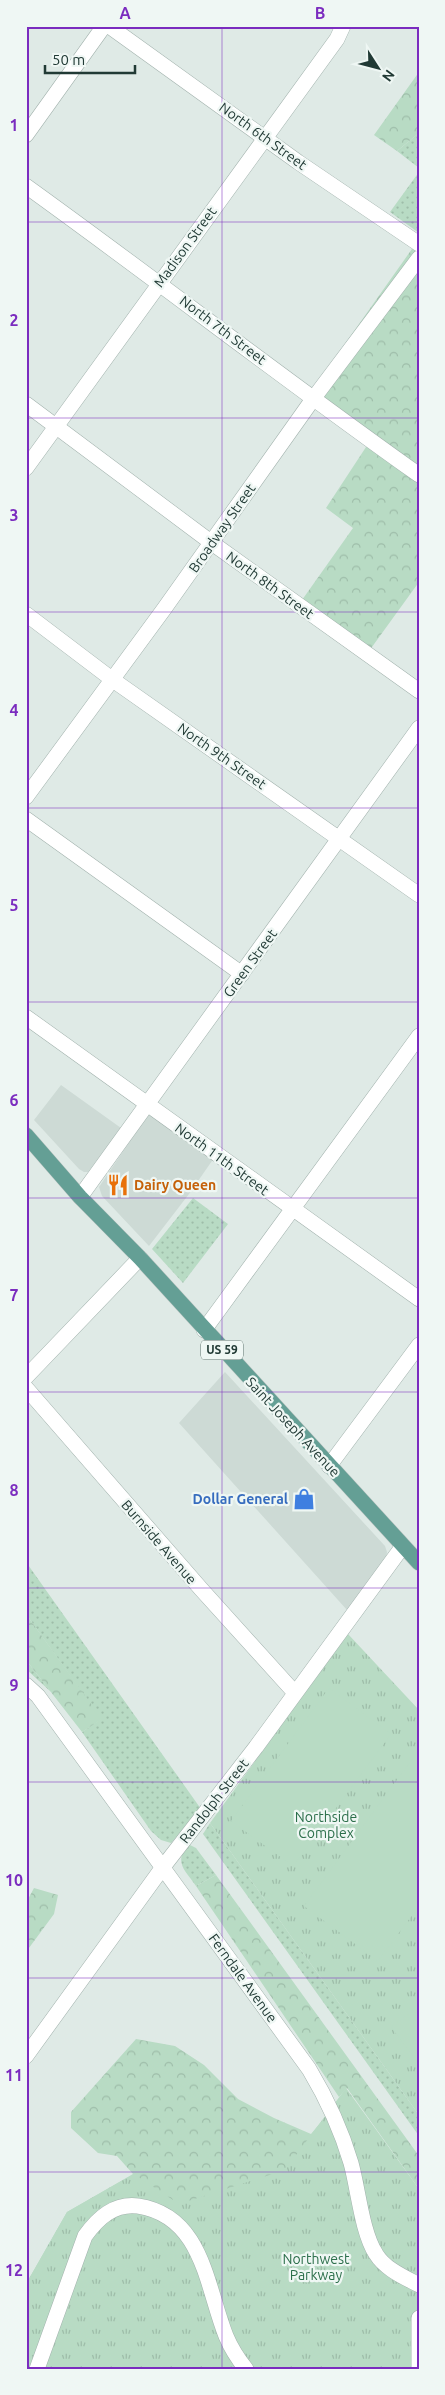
<svg xmlns="http://www.w3.org/2000/svg" width="445" height="2395" font-family="Ubuntu,sans-serif">
  <style>
    .built { fill: #cddad5 }
    .grass { fill: url(#grass-dots) }
    .forest { fill: url(#forest-crowns) }
    .park { fill: url(#park-tufts) }
    .pitch { fill: #b8dbc4 }
    .lines { fill: none; stroke-linecap: round; stroke-linejoin: round }
    .minor-casing { stroke: #a2b2ad; stroke-width: 16 }
    .major-casing { stroke: #bcc4c2; stroke-width: 16 }
    .minor { stroke: #fff; stroke-width: 15 }
    .major { stroke: #649f95; stroke-width: 15 }
    .grid { fill: none; stroke: #7b2cbf; stroke-width: 1; stroke-opacity: 0.55 }
    .labels { text-anchor: middle; stroke-width: 4.5; stroke-linejoin: round; paint-order: stroke }
    .shield { fill: #eff7f4; stroke: #5f736e; stroke-width: 1 }
    .shield-label { font-size: 12px; font-weight: bold; fill: #213a35 }
    .street-label { font-size: 14px; fill: #213a35; stroke: #eff7f4 }
    .food-label { font-size: 14px; font-weight: bold; fill: #c56008; stroke: #eff7f4; text-anchor: start }
    .shop-label { font-size: 14px; font-weight: bold; fill: #366cbe; stroke: #eff7f4; text-anchor: end }
    .park-label { font-size: 14px; fill: #2c6f4b; stroke: #eff7f4 }
    .neatline { fill: none; stroke: #7b2cbf; stroke-width: 2 }
    .grid-label { font-size: 16px; text-anchor: middle; font-weight: bold; fill: #7b2cbf }
  </style>
  <defs>
    <pattern id="grass-dots" width="8" height="8" patternUnits="userSpaceOnUse" patternTransform="scale(1.25)"><rect width="8" height="8" fill="#b8dbc4"/><path d="M2 2h.1M6 6h.1" fill="none" stroke="#9ebda9" stroke-width="1.8" stroke-linecap="round"/></pattern>
    <pattern id="forest-crowns" width="20" height="18" patternUnits="userSpaceOnUse" patternTransform="scale(1.25)"><rect width="20" height="18" fill="#b8dbc4"/><path d="M2 6a3 3 0 1 1 6 0M12 15a3 3 0 1 1 6 0" fill="none" stroke="#9ebda9"/></pattern>
    <pattern id="park-tufts" width="24" height="20" patternUnits="userSpaceOnUse" patternTransform="scale(1.25)"><rect width="24" height="20" fill="#b8dbc4"/><path d="M3 7l-1-3M5 7V3M7 7l1-3M15 17l-1-3M17 17v-4M19 17l1-3" fill="none" stroke="#9ebda9"/></pattern>
  </defs>
  <rect width="100%" height="100%" fill="#dfeae6"/>
  <path class="built" d="M 61,1085 L 121,1128 L 88,1172 L 84,1172 L 79,1169 L 34,1120 Z
    M 152,1115 L 214,1158 L 189,1194 L 149,1246 L 102,1196 L 99,1187 L 147,1116 Z
    M 225,1372 L 385,1546 L 387,1552 L 386,1559 L 347,1610 L 179,1423 Z"/>
  <path class="grass" d="M 419,133 L 419,168 L 397,151 Z
    M 419,172 L 419,233 L 390,212 Z
    M 193,1198 L 228,1224 L 183,1283 L 152,1249 Z
    M 26,1562 L 201,1809 L 171,1843 L 161,1840 L 151,1831 L 82,1732 L 101,1719 L 26,1614 Z
    M 26,1660 L 51,1692 L 26,1669 Z
    M 210,1823 L 419,2115 L 419,2136 L 203,1834 Z
    M 188,1844 L 196,1848 L 216,1875 L 196,1886 C 184,1869 174,1863 188,1844 Z"/>
  <path class="forest" d="M 419,72 L 419,133 L 397,151 L 374,135 Z
    M 419,239 L 419,582 L 364,658 L 302,600 L 353,528 L 326,508 L 368,444 L 306,399 Z
    M 26,1614 L 102,1719 L 82,1732 L 26,1660 Z
    M 216,1875 L 419,2156 L 419,2189 L 347,2088 L 339,2097 L 196,1886 Z
    M 34,1888 L 58,1895 L 54,1914 L 26,1952 L 26,1903 Z
    M 136,2039 L 175,2046 L 204,2065 L 238,2099 L 274,2118 L 311,2134 L 325,2117 L 339,2153 L 26,2369 L 26,2284 L 67,2212 L 133,2174 L 117,2156 L 98,2153 L 71,2128 L 71,2112 Z"/>
  <path class="park" d="M 348,1634 L 419,1710 L 419,2115 L 210,1823 Z
    M 346,2088 L 419,2189 L 419,2369 L 26,2369 L 26,2284 L 67,2212 L 134,2174 L 179,2204 L 285,2170 Z"/>
  <path class="pitch" d="M 329,1688 L 391,1734 L 293,1866 L 231,1821 Z
    M 419,1750 L 419,1906 L 378,1961 L 304,1906 Z
    M 414,2010 L 419,2017 L 419,2064 L 391,2027 Z"/>
  <g class="lines">
    <g class="minor-casing">
      <path id="minor" d="M 109,26 L 298,162 L 419,244
        M 26,135 L 104,26
        M 26,186 C 158,281 286,381 419,475
        M 26,404 L 212,543 L 419,691
        M 26,468 L 337,39 L 343,26
        M 26,614 L 113,680 L 419,895
        M 26,797 L 164,609 L 313,399 L 419,258
        M 26,819 L 242,974
        M 26,1017 L 419,1299
        M 80,1197 L 419,728
        M 204,1330 L 419,1036
        M 26,1377 L 140,1258
        M 26,1388 L 201,1589 L 295,1693
        M 329,1466 L 419,1345
        M 26,1685 L 38,1696 L 309,2069 C 327,2099 341,2129 351,2163 C 358,2188 362,2233 376,2254 C 385,2269 404,2277 419,2285
        M 26,2056 L 163,1867 L 256,1747 L 403,1546
        M 37,2369 L 85,2236 C 98,2218 114,2203 138,2206 C 203,2216 206,2286 226,2336 C 231,2348 238,2359 246,2369
        M 419,2369 L 419,2318"/>
    </g>
    <g class="major-casing">
      <path id="major" d="M 26,1135 L 80,1197 L 140,1258 L 419,1563"/>
    </g>
    <use href="#minor" class="minor"/>
    <use href="#major" class="major"/>
  </g>
  <path class="grid" d="M 222,26 L 222,2369M 26,222 L 419,222M 26,418 L 419,418M 26,612 L 419,612M 26,808 L 419,808M 26,1002 L 419,1002M 26,1198 L 419,1198M 26,1392 L 419,1392M 26,1588 L 419,1588M 26,1782 L 419,1782M 26,1978 L 419,1978M 26,2172 L 419,2172"/>
  <defs>
    <g id="restaurant-bare" transform="scale(1.725)"><path d="M-5-6h1v4h1v-4h1v4h1v-4h1v5L-1.5 .5V6h-2V.5L-5-1ZM5-6V6H3V1.5H1.5Q1.5-4 5-6Z" fill="#e8710a" stroke="#eff7f4" stroke-width="2.5" paint-order="stroke"/></g>
    <g id="shop-bare" transform="scale(1.725)"><path d="M-5-2.5h2.3a2.7 3.5 0 0 1 5.4 0H5L5.5 6h-11ZM-1.5-2.5h3a1.5 2.3 0 0 0-3 0Z" fill="#3f7fe0" stroke="#eff7f4" stroke-width="2.5" paint-order="stroke"/></g>
  </defs>
  <g fill-rule="evenodd">
    <use href="#restaurant-bare" x="118" y="1185"/>
    <use href="#shop-bare" x="304" y="1499"/>
  </g>
  <g class="labels">
    <rect class="shield" x="201" y="1340.5" width="42" height="19" rx="4"/>
    <g class="shield-label">
      <text x="222" y="1354">US 59</text>
    </g>
    <g class="street-label">
      <text transform="translate(263 136) rotate(36)" y="5">North 6th Street</text>
      <text transform="translate(185 247) rotate(-54)" y="5">Madison Street</text>
      <text transform="translate(223 330) rotate(37)" y="5">North 7th Street</text>
      <text transform="translate(222 528) rotate(-55)" y="5">Broadway Street</text>
      <text transform="translate(270 585) rotate(36)" y="5">North 8th Street</text>
      <text transform="translate(222 756) rotate(35)" y="5">North 9th Street</text>
      <text transform="translate(250 963) rotate(-54)" y="5">Green Street</text>
      <text transform="translate(222 1159) rotate(36)" y="5">North 11th Street</text>
      <text transform="translate(293 1427) rotate(47)" y="5">Saint Joseph Avenue</text>
      <text transform="translate(159 1542) rotate(49)" y="5">Burnside Avenue</text>
      <text transform="translate(214 1801) rotate(-52)" y="5">Randolph Street</text>
      <text transform="translate(243 1978) rotate(54)" y="5">Ferndale Avenue</text>
    </g>
    <g class="food-label">
      <text x="134" y="1190">Dairy Queen</text>
    </g>
    <g class="shop-label">
      <text x="288" y="1504">Dollar General</text>
    </g>
    <g class="park-label">
      <text x="326" y="1822">Northside<tspan x="326" dy="16">Complex</tspan></text>
      <text x="316" y="2264">Northwest<tspan x="316" dy="16">Parkway</tspan></text>
    </g>
  </g>
  <rect width="445" height="2395" fill="none" stroke="#eff7f4" stroke-width="55"/>
  <g transform="translate(378 68) rotate(126)" stroke="#eff7f4" stroke-width="4" paint-order="stroke">
  <path d="M0-4L9 19L0 12L-9 19Z" fill="#213a35"/>
  <text y="-8" font-size="14" font-weight="bold" text-anchor="middle" fill="#213a35">N</text>
  </g>
  <path d="M45 65v8h90v-8" fill="none" stroke="#213a35" stroke-width="2.5"/>
  <text x="52" y="65" font-size="15" fill="#213a35" stroke="#eff7f4" stroke-width="4" paint-order="stroke">50 m</text>
  <rect x="28" y="28" width="390" height="2340" class="neatline"/>
  <g class="grid-label">
    <text x="125" y="19">A</text>
    <text x="320" y="19">B</text>
    <text x="14" y="131">1</text>
    <text x="14" y="326">2</text>
    <text x="14" y="521">3</text>
    <text x="14" y="716">4</text>
    <text x="14" y="911">5</text>
    <text x="14" y="1106">6</text>
    <text x="14" y="1301">7</text>
    <text x="14" y="1496">8</text>
    <text x="14" y="1691">9</text>
    <text x="14" y="1886">10</text>
    <text x="14" y="2081">11</text>
    <text x="14" y="2276">12</text>
  </g>
</svg>
